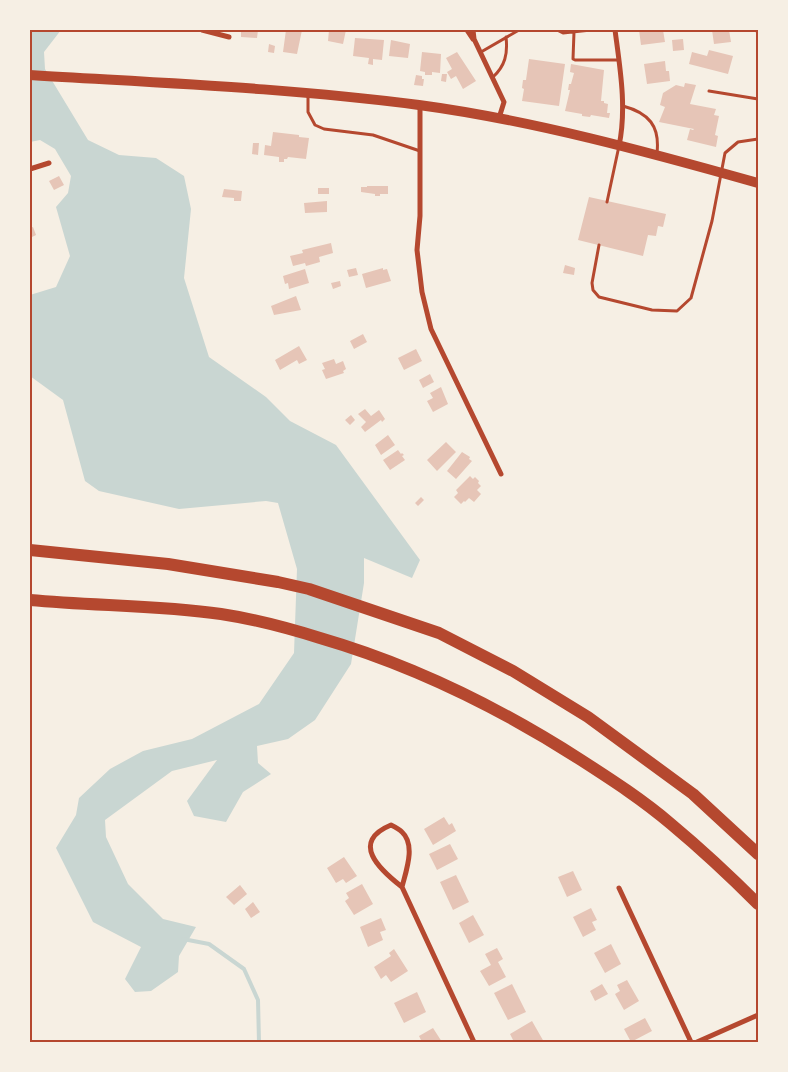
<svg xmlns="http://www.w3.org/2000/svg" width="788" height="1072" font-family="Roboto,sans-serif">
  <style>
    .water { fill: #c9d6d2 }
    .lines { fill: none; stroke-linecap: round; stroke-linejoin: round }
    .stream { stroke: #c9d6d2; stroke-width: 4 }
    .building { fill: #e6c5b7 }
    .service { stroke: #b5482f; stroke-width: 3 }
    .minor { stroke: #b5482f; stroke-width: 5 }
    .secondary { stroke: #b5482f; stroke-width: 10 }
    .motorway { stroke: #b5482f; stroke-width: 12 }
    .neatline { fill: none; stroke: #b5482f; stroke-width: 2 }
  </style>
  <rect width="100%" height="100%" fill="#f6efe4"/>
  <path class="water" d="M 30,30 L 61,30 L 44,52 L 45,69 L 88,140 L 119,155 L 156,158 L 184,176 L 191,209 L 184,278 L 209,357 L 266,397 L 290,421 L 336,445 L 420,560 L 412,578 L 364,558 L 364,583 L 351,664 L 315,720 L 288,739 L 257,746 L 258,763 L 271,774 L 243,792 L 226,822 L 194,816 L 187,801 L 217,760 L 172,771 L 105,820 L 106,837 L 128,884 L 163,919 L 196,927 L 179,956 L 178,972 L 151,991 L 135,992 L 125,979 L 141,947 L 93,922 L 56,848 L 76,815 L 79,798 L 110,769 L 143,751 L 192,739 L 259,704 L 294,653 L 297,569 L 278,503 L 266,501 L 179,509 L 99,491 L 85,481 L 63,400 L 30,376 L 30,295 L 56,287 L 70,256 L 56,207 L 68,193 L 71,176 L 55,149 L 40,140 L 30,142 Z"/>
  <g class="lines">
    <path class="stream" d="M 183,939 L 209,944 L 244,969 L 258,1000 L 259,1042"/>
  </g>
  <path class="building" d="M 241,30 L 258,30 L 257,38 L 241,37 Z
    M 286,30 L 302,30 L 297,54 L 283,52 Z
    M 329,30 L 346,30 L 343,44 L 328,41 Z
    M 639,30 L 663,30 L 665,42 L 641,45 Z
    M 712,30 L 729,30 L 731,42 L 714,44 Z
    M 355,38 L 384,40 L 382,60 L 373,59 L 373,65 L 368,64 L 369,58 L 353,56 Z
    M 683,39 L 684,50 L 673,51 L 672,40 Z
    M 391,40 L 410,44 L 408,58 L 389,56 Z
    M 269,44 L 275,46 L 274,53 L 268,52 Z
    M 709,50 L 733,56 L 728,74 L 689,64 L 692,52 L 707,56 Z
    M 422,52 L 441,54 L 440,73 L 432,72 L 432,75 L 425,75 L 425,72 L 420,71 Z
    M 457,52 L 476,81 L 463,89 L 456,76 L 451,79 L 447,72 L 452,69 L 446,58 Z
    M 529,59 L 565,64 L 559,106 L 522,101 L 524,89 L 522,88 L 523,80 L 526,80 Z
    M 665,61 L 666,71 L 669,71 L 670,81 L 647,84 L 644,64 Z
    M 571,64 L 604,70 L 601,101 L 604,101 L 604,103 L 608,104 L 607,113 L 610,113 L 609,118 L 591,115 L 590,117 L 582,116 L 582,114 L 565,111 L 570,90 L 568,90 L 569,84 L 571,84 L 574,73 L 570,72 Z
    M 442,74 L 447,74 L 446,82 L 441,81 Z
    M 416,75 L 422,76 L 422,79 L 424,79 L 423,86 L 414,85 Z
    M 685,83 L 696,85 L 690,104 L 716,109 L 714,115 L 719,116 L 715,135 L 718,136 L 716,147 L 687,140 L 690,129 L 693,130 L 694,129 L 659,122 L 665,107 L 660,105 L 663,93 L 676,85 L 684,87 Z
    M 273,132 L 299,135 L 299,137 L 309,138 L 306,159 L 288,157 L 287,159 L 284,159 L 284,162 L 279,162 L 279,157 L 264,155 L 265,145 L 271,146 Z
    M 253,143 L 259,143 L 258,155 L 252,154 Z
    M 59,176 L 64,185 L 54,190 L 49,181 Z
    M 367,186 L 388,186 L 388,194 L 380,194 L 380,196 L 375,196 L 375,194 L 361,192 L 361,187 L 367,187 Z
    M 318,188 L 329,188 L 329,194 L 318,194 Z
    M 224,189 L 242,191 L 241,201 L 234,201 L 234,198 L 222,197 Z
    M 589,197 L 666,214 L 663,227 L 658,226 L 656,236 L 648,235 L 643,256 L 578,240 Z
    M 327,201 L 327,212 L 305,213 L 304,203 Z
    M 33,227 L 36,235 L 30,238 L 30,228 Z
    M 331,243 L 333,253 L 319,257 L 320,262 L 306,266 L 305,263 L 293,266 L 290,256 L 303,253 L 302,250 Z
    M 565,265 L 575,268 L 574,275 L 563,273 Z
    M 356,268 L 358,275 L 349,277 L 347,270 Z
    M 383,268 L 383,270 L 387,269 L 391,281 L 366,288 L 362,274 Z
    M 305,269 L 309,283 L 289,289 L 288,283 L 285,284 L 283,276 Z
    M 340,281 L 341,286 L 333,289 L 331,283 Z
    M 296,296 L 301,310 L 274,315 L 271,306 Z
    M 363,334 L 367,342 L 354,349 L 350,341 Z
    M 299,346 L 307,360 L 299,364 L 297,360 L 280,370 L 275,360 Z
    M 416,349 L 422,361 L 404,370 L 398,358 Z
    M 334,359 L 336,364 L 343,361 L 346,369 L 343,371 L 344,373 L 326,379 L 322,370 L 325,369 L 322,363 Z
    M 430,374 L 434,382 L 423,388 L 419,380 Z
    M 441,387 L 448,404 L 433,412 L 427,401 L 433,398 L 430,393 Z
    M 365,409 L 371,416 L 379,410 L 385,419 L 382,422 L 381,420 L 365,432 L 361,427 L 366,422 L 358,414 Z
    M 351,415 L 355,420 L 350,425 L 345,420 Z
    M 388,435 L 395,445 L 381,455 L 375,445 Z
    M 446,442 L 456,452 L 437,471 L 427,460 Z
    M 398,450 L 401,454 L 402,453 L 404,455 L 402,456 L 405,460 L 390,470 L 383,460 Z
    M 462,452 L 470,457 L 469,459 L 472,461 L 456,479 L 447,471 Z
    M 470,476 L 473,479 L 475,477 L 479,481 L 478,483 L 481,486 L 477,490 L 481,494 L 474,502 L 469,498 L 465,502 L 464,501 L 461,504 L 454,497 L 458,493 L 456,490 Z
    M 421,497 L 424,500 L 418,506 L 415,503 Z
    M 444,817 L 449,825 L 452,823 L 456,831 L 433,845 L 424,829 Z
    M 450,844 L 458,859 L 437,870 L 429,854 Z
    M 344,857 L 357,876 L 346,883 L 343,879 L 336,883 L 327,868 Z
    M 573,871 L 582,890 L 567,897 L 558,877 Z
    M 456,875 L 469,902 L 453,910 L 440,882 Z
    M 362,884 L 373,904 L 354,915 L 345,901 L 349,898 L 346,893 Z
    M 240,885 L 247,894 L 234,905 L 226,897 Z
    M 253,902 L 260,912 L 251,918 L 245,909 Z
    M 591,908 L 597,920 L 592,922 L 596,930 L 583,937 L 573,917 Z
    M 473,915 L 484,935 L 469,943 L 459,923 Z
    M 381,918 L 386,930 L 380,932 L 383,940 L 368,947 L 360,927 Z
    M 611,944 L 621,964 L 605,973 L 594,953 Z
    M 497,948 L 503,959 L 498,962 L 506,977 L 489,986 L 480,971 L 491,965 L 485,954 Z
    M 394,949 L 408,971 L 391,982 L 386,975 L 381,979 L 374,967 L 391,956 L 389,953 Z
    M 627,980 L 639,1001 L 624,1010 L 615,994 L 620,991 L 617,985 Z
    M 512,984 L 526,1012 L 508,1020 L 494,993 Z
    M 602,984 L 608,994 L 595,1001 L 590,991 Z
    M 417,992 L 426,1012 L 404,1023 L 394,1003 Z
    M 645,1018 L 652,1031 L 631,1042 L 624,1029 Z
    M 532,1021 L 544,1042 L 514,1042 L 510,1034 Z
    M 433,1028 L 442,1042 L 422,1042 L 419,1036 Z"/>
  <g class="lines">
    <path class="service" d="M 557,30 L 563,33 L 591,30
      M 574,32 L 573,59 L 575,60 L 618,60
      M 481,52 L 519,30
      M 493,77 C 505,66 508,54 506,37
      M 709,91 L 758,99
      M 308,94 L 308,112 L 315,125 L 324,129 L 373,135 L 420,151
      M 623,106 C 649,113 660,126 657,153
      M 607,202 L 619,146
      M 599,245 L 592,283 L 593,290 L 599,297 L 652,310 L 677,311 L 691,298 L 712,221 L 725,153 L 738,142 L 758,139"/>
    <path class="minor" d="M 202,30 L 229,37
      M 467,30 L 473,39
      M 473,30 L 474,39 L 504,102 L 499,118
      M 615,30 C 620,68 627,108 619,146
      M 758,30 L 758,31
      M 420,105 L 420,216 L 417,250 L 422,292 L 431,329 L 501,474
      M 30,169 L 49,163
      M 402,887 C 406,871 416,845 402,832 C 399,829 395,827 391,825 C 350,842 379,869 402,887 L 474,1042
      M 619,888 L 691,1042
      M 697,1042 L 758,1015"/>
    <path class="secondary" d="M 30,75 C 160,83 290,88 419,105 C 531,120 648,152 758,183"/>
    <path class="motorway" d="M 30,550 L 168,564 L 278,582 L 309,589 L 439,633 L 513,671 L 588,717 L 693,794 L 758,854
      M 30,600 C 94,606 158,605 221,614 C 254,619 288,628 320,638 C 413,665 500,708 581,760 C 612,780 643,800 671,824 C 701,849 730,876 758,904"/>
  </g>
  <rect width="788" height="1072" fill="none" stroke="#f6efe4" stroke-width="62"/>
  <rect x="31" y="31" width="726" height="1010" class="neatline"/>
</svg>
